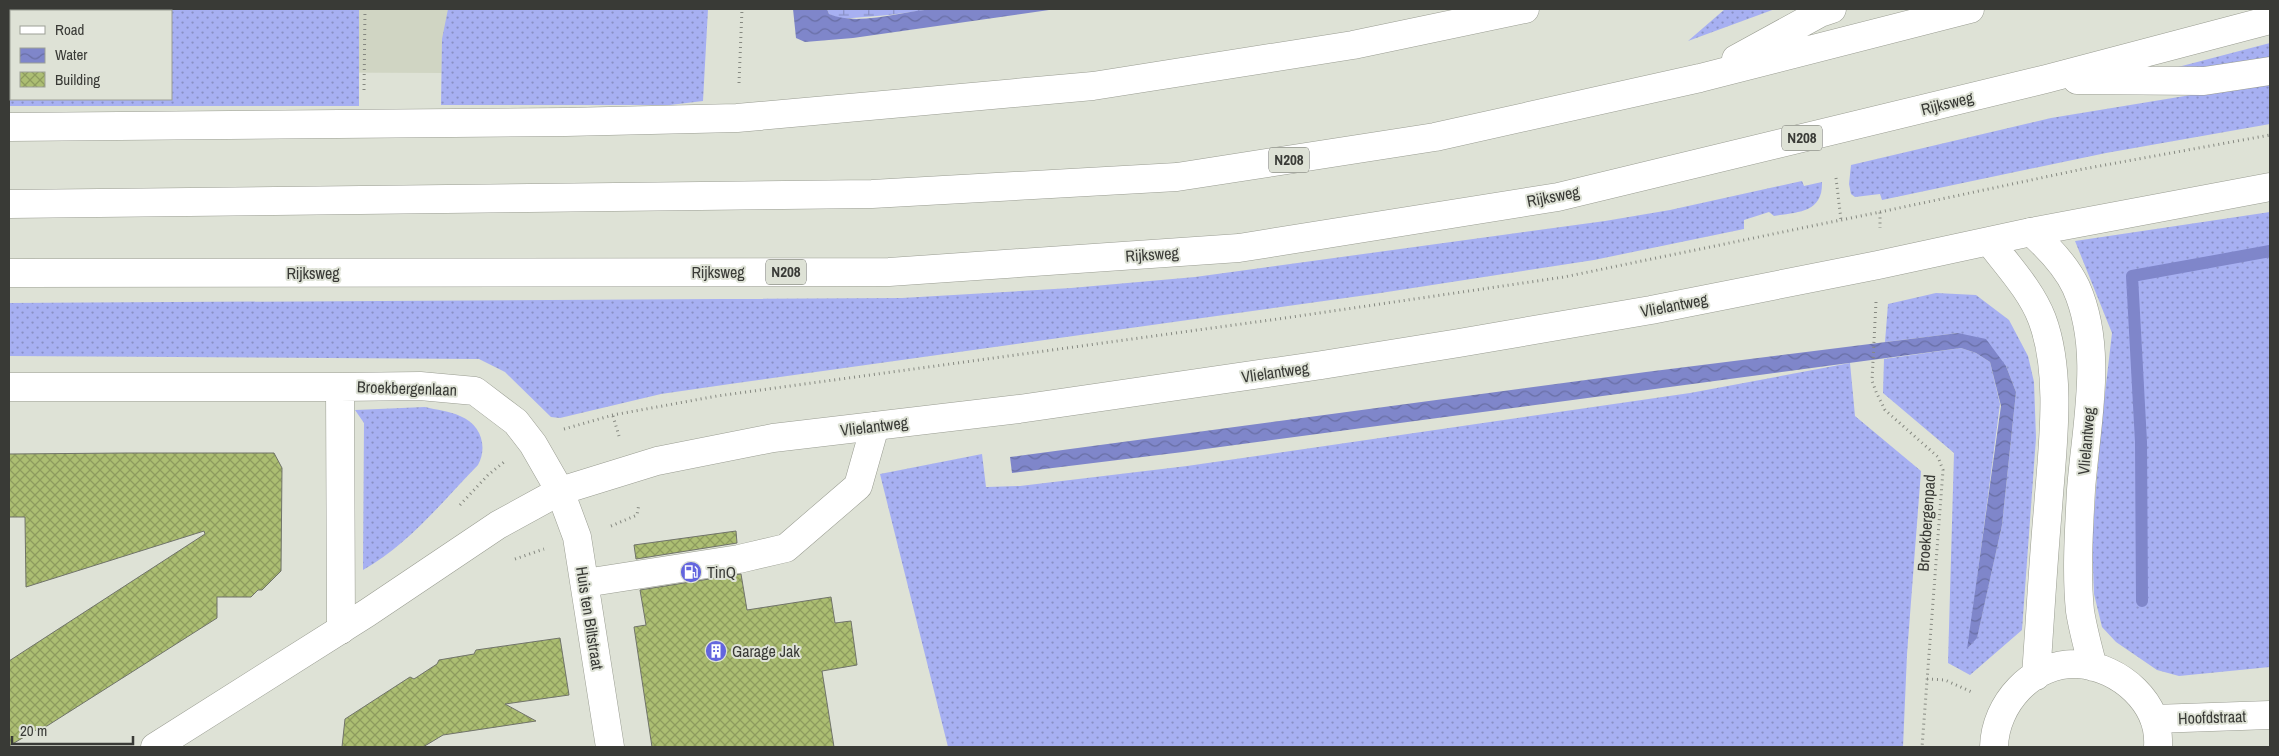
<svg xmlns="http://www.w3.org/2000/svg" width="2279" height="756" font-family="'Archivo Narrow',sans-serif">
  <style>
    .built { fill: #d0d5c3 }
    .grass { fill: url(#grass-dots); fill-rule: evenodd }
    .wetland { fill: url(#wetland-marsh) }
    .water { fill: url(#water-waves) }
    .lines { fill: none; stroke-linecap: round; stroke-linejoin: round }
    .stream { stroke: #7f86ca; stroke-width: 12 }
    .building { fill: url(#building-cross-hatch); stroke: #707369 }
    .minor-casing { stroke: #999c91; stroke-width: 29 }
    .major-casing { stroke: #999c91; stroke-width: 29 }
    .path { stroke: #868981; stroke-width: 3; stroke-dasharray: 1 4; stroke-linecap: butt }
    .minor { stroke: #fff; stroke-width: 28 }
    .major { stroke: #fff; stroke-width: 28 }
    .labels { text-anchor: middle; stroke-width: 4; stroke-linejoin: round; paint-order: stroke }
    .shield { fill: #dee2d6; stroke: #6a6c66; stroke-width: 1 }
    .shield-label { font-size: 15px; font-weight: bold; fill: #393a36 }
    .street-label { font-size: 16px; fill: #393a36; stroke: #dee2d6 }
    .poi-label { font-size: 16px; fill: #393a36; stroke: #dee2d6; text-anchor: start }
  </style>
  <defs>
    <pattern id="grass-dots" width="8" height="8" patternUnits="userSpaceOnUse" patternTransform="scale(1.25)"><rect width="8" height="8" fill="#a7b0f2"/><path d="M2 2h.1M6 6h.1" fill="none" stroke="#8990c5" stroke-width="1.8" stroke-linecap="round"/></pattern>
    <pattern id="wetland-marsh" width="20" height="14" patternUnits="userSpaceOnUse" patternTransform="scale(1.25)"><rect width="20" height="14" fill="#a7b0f2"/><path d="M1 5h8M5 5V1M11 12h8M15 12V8" fill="none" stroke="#8990c5"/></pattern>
    <pattern id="water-waves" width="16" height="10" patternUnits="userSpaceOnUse" patternTransform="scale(1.25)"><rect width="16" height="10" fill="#7f86ca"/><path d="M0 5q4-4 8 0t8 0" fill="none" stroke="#696fa5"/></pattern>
    <pattern id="building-cross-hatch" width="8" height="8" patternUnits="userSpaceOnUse" patternTransform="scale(1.25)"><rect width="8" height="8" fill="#acbe72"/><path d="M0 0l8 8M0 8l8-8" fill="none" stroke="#8d9b5e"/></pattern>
  </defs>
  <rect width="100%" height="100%" fill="#dee2d6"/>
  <path class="built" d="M 9,9 L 673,9 L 667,74 L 171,72 L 171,11 L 11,11 L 11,71 Z"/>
  <path class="grass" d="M 9,9 L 359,9 L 359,106 L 9,106 ZM 11,11 L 171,11 L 171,99 L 11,99 Z
    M 448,9 L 708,9 L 703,101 L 670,105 L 441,105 L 442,39 Z
    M 1725,9 L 1775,9 L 1688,41 Z
    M 2270,43 L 2270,57 L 2181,72 L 2178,67 Z
    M 2270,82 L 2270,124 L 2106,153 L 1882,200 L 1880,194 L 1855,197 L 1851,194 L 1849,184 L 1851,165 L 2051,118 Z
    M 1802,181 L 1804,186 L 1822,182 C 1823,213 1798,212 1774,216 L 1769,212 L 1744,220 L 1744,229 L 1594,260 L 1374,294 L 730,384 L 661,394 L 560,418 L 551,417 L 505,372 L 479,359 L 9,356 L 9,303 L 902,298 L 1071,288 L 1195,277 L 1605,221 L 1670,210 Z
    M 2270,212 L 2270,667 L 2179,676 L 2157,670 L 2116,642 L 2102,627 L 2094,594 L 2092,540 L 2101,427 L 2112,333 L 2075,241 Z
    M 1936,293 L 1976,295 L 2009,320 L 2028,356 L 2034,382 L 2036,438 L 2022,630 L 1970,675 L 1948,663 L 1954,453 L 1883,393 L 1884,359 L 1961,348 L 1976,353 L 1990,362 L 2000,404 L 1968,648 L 1977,637 L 2002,525 L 2016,392 L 2006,366 L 1958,333 L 1885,342 L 1888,304 Z
    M 1850,363 L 1855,416 L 1921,471 L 1907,654 L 1903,747 L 948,747 L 880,474 L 982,454 L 986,487 L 1020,486 L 1187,466 L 1690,393 Z
    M 425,407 C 436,410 450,411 460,416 C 481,424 488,447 478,465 C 442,502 408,545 363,570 L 364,423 L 355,410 Z"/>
  <path class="wetland" d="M 827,9 L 934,9 L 889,15 L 840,19 L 829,14 Z"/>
  <path class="water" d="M 793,9 L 827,9 L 829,14 C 859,27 904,10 936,9 C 976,7 1016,9 1056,9 L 853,38 L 805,42 L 796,38 Z
    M 1958,333 L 1986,339 L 2006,366 L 2016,392 L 2002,525 L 1977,638 L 1967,649 L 2001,406 L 1990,362 L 1976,353 L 1961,348 L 1183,452 L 1012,473 L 1010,457 L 1646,372 Z"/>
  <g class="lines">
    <path class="stream" d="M 2142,601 L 2141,442 L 2132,276 L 2270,251"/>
  </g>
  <path class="building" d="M 126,453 L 274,453 L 282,468 L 281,571 L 262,590 L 258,590 L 251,597 L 217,597 L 217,618 L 39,731 L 36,730 L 9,746 L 9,661 L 205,534 L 204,531 L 26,587 L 25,517 L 9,517 L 9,454 Z
    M 736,531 L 737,543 L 636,559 L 634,545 Z
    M 741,574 L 747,610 L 831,597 L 835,623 L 851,621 L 857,665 L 822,671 L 834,747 L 652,747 L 634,627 L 646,625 L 640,590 Z
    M 560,638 L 569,695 L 505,704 L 536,721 L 443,735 L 423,747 L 342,747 L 345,719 L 410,677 L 414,679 L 437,664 L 439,660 L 474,654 L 476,650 Z"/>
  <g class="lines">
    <g class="minor-casing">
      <path id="minor" d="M 9,127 L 566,122 L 737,118 L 1093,86 L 1353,45 L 1525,9
        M 2031,232 L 2270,187
        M 9,387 L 340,387
        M 585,583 L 739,559 L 786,548 L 858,486 L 875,426
        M 341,630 L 340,387 L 420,386 L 475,391 L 516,422 L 533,444 L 560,491 L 577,537 L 610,747"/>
    </g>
    <g class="major-casing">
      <path id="major" d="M 1736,59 L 1820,13 L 1832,9
        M 2077,80 L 2204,81 L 2270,71
        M 9,204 L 872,194 L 1177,177 L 1435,137 L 1700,78 L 1970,9
        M 1989,241 C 2007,265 2031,290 2042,319 C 2063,375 2052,450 2048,508 C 2043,564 2040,620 2036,676
        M 9,273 L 889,272 L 1239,248 L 1558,197 L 2046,79 L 2270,20
        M 2154,719 L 2270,715
        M 155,747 L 367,613 L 498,525 L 560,491 L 657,461 L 773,438 L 1019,409 L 1322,365 L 1459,343 L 1651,310 L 1878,265 L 2031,232 C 2048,247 2066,266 2076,287 C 2104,350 2086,424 2081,490 C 2079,529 2076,572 2080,611 C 2083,630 2088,648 2093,667
        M 1994,747 C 1995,704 2032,662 2078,664 C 2120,667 2161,703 2158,747"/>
    </g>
    <path class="path" d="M 739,83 L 742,9
      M 364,90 L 365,9
      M 1836,178 L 1841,220
      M 1880,212 L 2083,169 L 2270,135
      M 1876,302 L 1872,381 L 1877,394 L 1885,410 L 1938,457 L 1943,470 L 1922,747
      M 613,416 L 619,436
      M 564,429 L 613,415 L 717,396 L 1285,318 L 1564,277 L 1880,212 L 1880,228
      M 460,505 L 488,475 L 504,462
      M 611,526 L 637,515 L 639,504
      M 515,559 L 544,549
      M 1927,679 L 1945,680 L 1974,693"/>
    <use href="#minor" class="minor"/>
    <use href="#major" class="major"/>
  </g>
  <defs>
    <g id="fuel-disc" transform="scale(1.125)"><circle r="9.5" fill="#6365de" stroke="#dee2d6"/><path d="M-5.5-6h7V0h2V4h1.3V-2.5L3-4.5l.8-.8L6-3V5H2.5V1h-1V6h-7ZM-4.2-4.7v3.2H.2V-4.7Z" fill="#fff"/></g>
    <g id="building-disc" transform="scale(1.125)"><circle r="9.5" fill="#6365de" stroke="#dee2d6"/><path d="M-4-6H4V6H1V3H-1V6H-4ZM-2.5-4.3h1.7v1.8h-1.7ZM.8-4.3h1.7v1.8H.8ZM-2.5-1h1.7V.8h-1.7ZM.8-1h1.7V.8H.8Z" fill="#fff"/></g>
  </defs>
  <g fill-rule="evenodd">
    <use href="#fuel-disc" x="691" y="572"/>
    <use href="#building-disc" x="716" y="651"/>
  </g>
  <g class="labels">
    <g class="shield">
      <rect x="1782" y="125.5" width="40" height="25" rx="4"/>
      <rect x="1269" y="147.5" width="40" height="25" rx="4"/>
      <rect x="766" y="259.5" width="40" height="25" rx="4"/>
    </g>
    <g class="shield-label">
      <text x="1802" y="143">N208</text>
      <text x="1289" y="165">N208</text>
      <text x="786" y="277">N208</text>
    </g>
    <g class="street-label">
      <text transform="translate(1947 103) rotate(-14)" y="6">Rijksweg</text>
      <text transform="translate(1553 196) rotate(-11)" y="6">Rijksweg</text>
      <text transform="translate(1152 254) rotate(-4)" y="6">Rijksweg</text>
      <text x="718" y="278">Rijksweg</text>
      <text x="313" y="279">Rijksweg</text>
      <text transform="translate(1674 305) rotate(-11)" y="6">Vlielantweg</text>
      <text transform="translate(1275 372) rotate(-8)" y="6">Vlielantweg</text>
      <text transform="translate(407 388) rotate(2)" y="6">Broekbergenlaan</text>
      <text transform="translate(874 426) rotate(-7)" y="6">Vlielantweg</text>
      <text transform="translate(2086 441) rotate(-85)" y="6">Vlielantweg</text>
      <text transform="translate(1926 523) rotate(-86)" y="6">Broekbergenpad</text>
      <text transform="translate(590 618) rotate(81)" y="6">Huis ten Biltstraat</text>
      <text transform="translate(2212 717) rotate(-2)" y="6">Hoofdstraat</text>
    </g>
    <g class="poi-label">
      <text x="707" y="578">TinQ</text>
      <text x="732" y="657">Garage Jak</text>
    </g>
  </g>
  <rect width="2279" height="756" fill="none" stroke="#393a36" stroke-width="20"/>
  <rect x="10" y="10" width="162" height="90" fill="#dee2d6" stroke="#9c9f96"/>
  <rect x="20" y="26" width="25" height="8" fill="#ffffff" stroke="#9c9f96"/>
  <text x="55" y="35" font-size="15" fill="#393a36">Road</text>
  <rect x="20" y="48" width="25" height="15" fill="url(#water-waves)" stroke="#9c9f96"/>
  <text x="55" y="60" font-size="15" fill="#393a36">Water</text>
  <rect x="20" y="72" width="25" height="15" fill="url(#building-cross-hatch)" stroke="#9c9f96"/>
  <text x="55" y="85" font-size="15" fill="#393a36">Building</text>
  <path d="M12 736v8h121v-8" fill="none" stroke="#393a36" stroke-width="2.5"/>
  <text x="20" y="736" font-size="15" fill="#393a36" stroke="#dee2d6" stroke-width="4" paint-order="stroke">20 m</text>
</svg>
